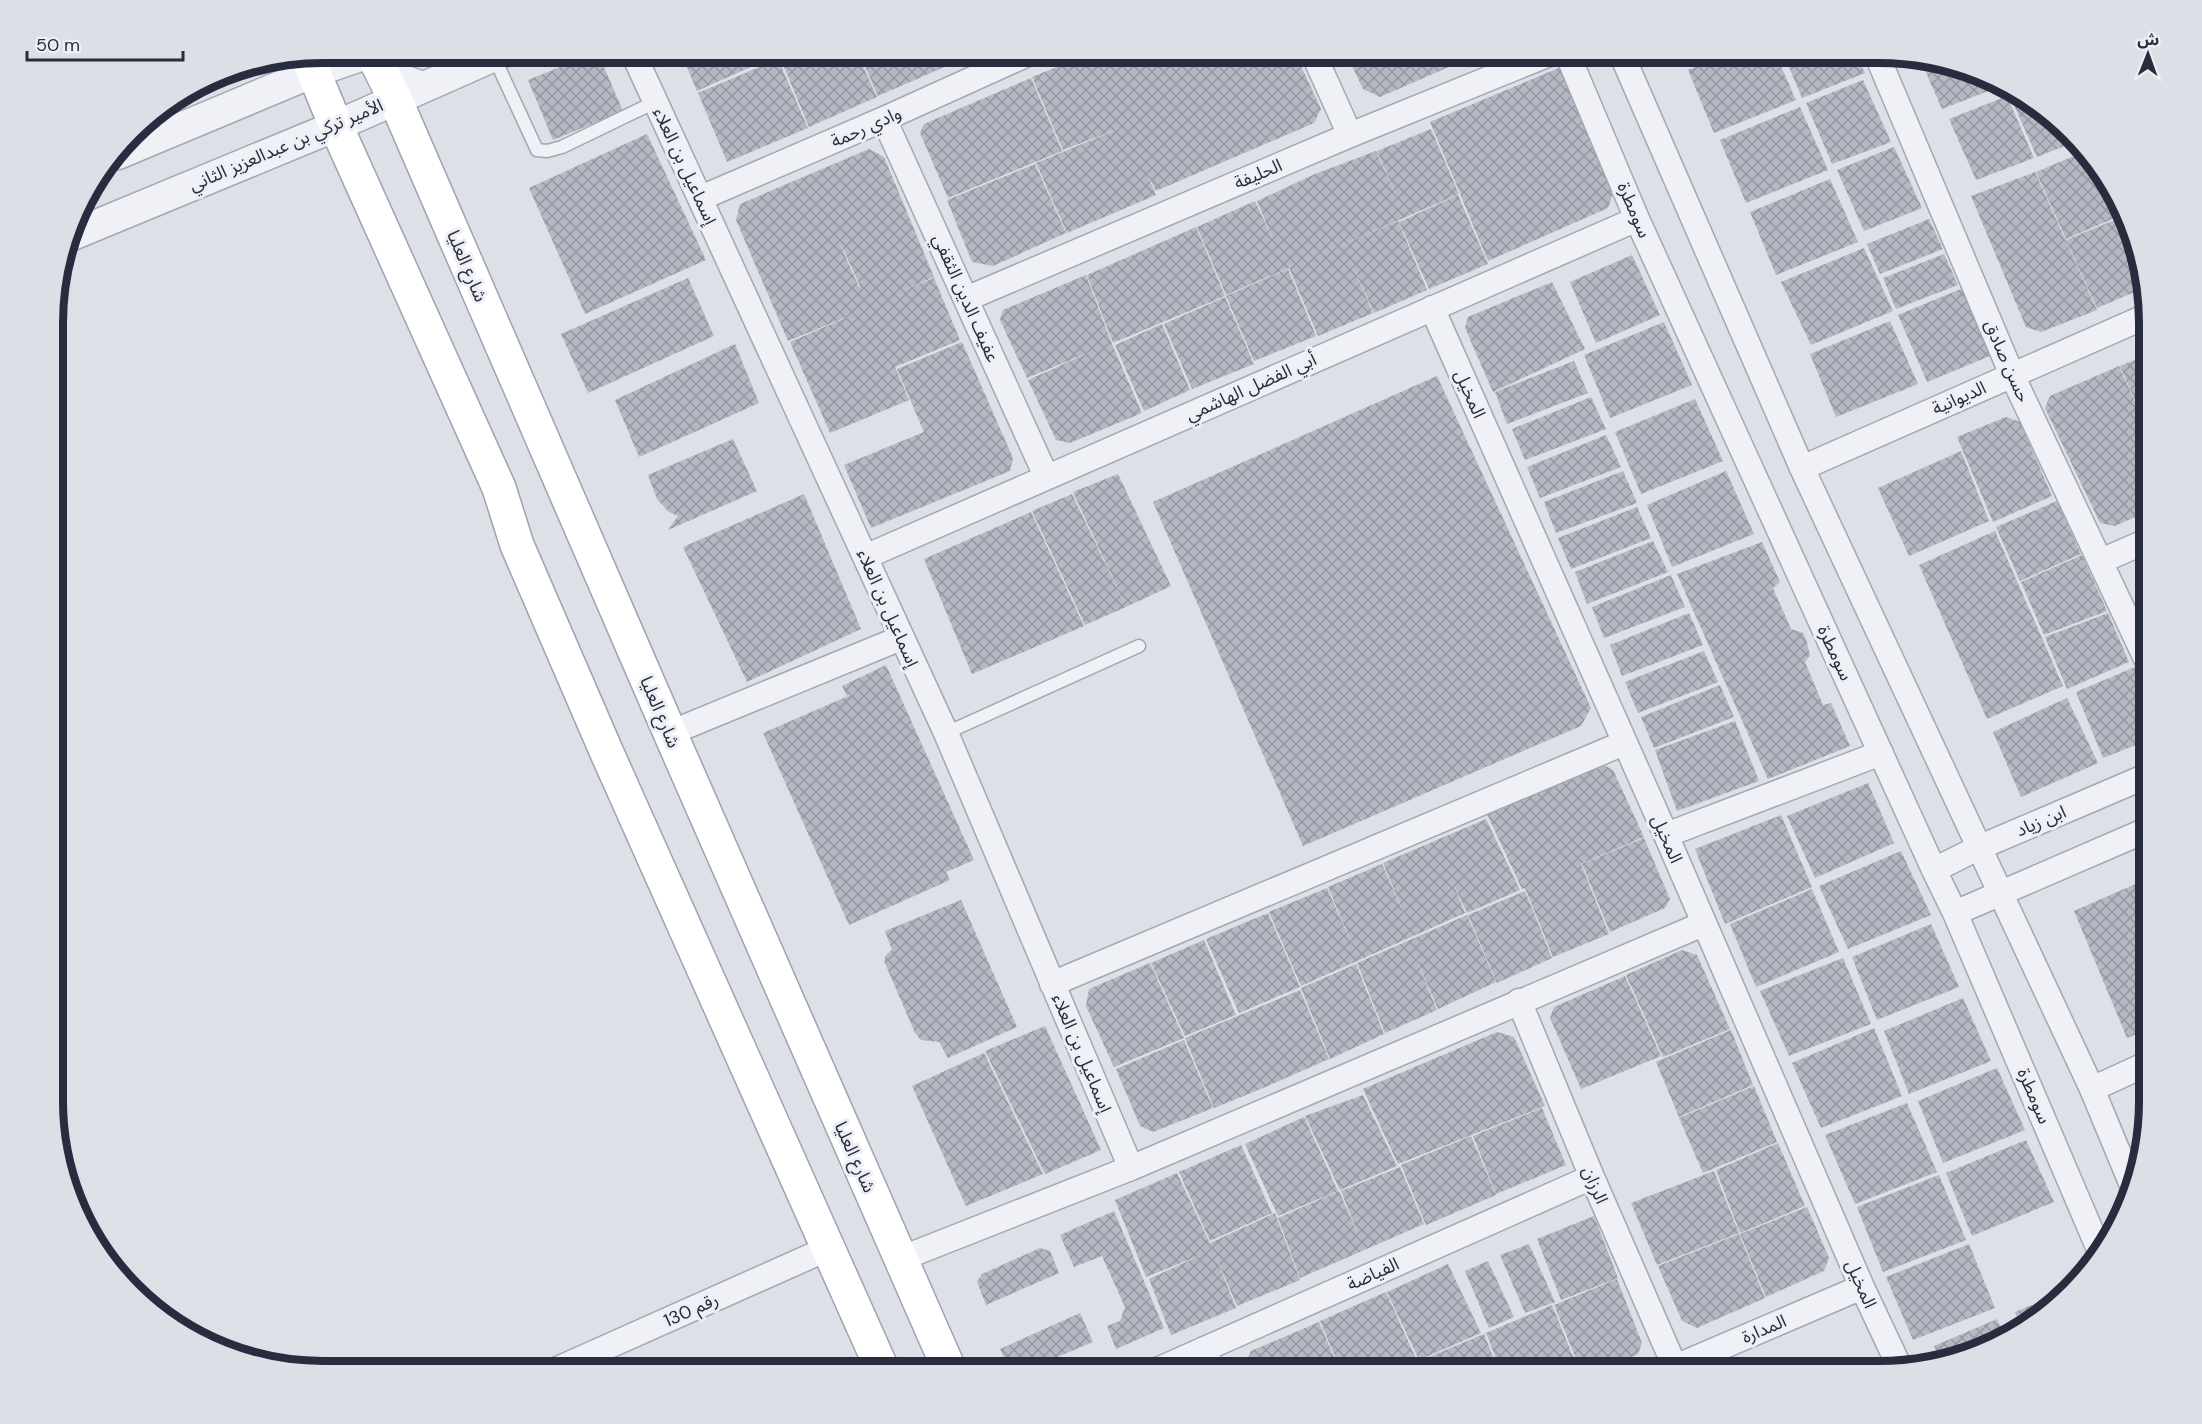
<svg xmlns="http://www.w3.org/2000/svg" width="2202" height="1424" font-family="'DM Sans','Noto Sans Arabic',sans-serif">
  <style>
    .building { fill: url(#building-cross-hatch); fill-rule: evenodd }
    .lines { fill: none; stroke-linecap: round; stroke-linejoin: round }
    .service-casing { stroke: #a3a7b1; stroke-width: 15 }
    .minor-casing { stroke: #a3a7b1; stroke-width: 27 }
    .tertiary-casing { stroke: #a3a7b1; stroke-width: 33 }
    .primary-casing { stroke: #9da3b3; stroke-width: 36 }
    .service { stroke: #f0f1f6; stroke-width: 12 }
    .minor { stroke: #f0f1f6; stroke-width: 24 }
    .tertiary { stroke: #f0f1f6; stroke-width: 30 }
    .primary { stroke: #fff; stroke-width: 33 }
    .labels { text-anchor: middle; stroke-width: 6; stroke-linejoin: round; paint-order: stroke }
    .street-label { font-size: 18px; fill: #272d3e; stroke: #edeff5 }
    .rim { fill: none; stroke: #272d3e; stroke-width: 8 }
  </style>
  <defs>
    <pattern id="building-cross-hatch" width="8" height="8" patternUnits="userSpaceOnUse" patternTransform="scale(1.5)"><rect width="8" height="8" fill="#b5b9c4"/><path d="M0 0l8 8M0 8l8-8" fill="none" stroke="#9397a1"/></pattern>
  </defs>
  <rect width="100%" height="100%" fill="#dde0e7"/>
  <path class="building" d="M 595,53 L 598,53 L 623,111 L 553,140 L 528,80 Z
    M 681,53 L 774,53 L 775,56 L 697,91 Z
    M 784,53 L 857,53 L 877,97 L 809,127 L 779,55 Z
    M 859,53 L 944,53 L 949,65 L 878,96 Z
    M 945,53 L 977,53 L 950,65 Z
    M 1091,53 L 1295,53 L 1321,109 L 1314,123 L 1156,191 L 1147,174 L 1156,195 L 1067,233 L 1036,163 L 1123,127 L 1063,150 L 1032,77 Z
    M 1346,53 L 1481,53 L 1380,97 L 1363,89 Z
    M 1680,53 L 1706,53 L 1683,62 Z
    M 1731,53 L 1775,53 L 1796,100 L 1714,133 L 1688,70 Z
    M 1783,53 L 1810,53 L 1787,62 Z
    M 1825,53 L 1855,53 L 1865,73 L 1802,98 L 1789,67 Z
    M 778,59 L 808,128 L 727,162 L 698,93 Z
    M 1920,59 L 1966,67 L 2000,83 L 2001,86 L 1942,109 Z
    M 1561,67 L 1614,190 L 1608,208 L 1488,261 L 1460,194 L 1462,193 L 1460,193 L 1430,122 Z
    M 1031,78 L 1062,151 L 948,198 L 920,133 L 924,124 Z
    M 1863,80 L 1891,142 L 1832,164 L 1806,103 Z
    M 2018,93 L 2030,98 L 2072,143 L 2037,157 L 2010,96 Z
    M 2007,96 L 2034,158 L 1976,180 L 1949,119 Z
    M 1800,107 L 1828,170 L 1746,203 L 1720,140 Z
    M 1431,129 L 1459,194 L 1300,263 L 1398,221 L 1427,290 L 1374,313 L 1349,257 L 1373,313 L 1318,336 L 1289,268 L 1226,295 L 1197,227 L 1255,201 L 1274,242 L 1257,201 L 1315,174 L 1376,151 L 1401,206 L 1377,151 Z
    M 647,134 L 706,260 L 585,314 L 529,188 Z
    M 1894,147 L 1922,208 L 1864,231 L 1837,170 Z
    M 869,149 L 884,157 L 934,277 L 899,292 L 934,278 L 960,340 L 895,367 L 909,400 L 830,433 L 790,342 L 859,312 L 788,341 L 736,220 L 740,204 ZM 841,244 L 860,286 L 859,287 L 844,253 Z
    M 2081,153 L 2113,188 L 2122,215 L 2066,239 L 2036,172 Z
    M 1035,164 L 1066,233 L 993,266 L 972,262 L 947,200 Z
    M 2035,172 L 2097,310 L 2041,332 L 2026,327 L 1971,196 Z
    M 1830,179 L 1858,242 L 1776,275 L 1750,212 Z
    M 1458,195 L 1488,264 L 1429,289 L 1399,222 Z
    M 2122,217 L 2144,288 L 2097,308 L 2066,240 Z
    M 1929,219 L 1943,249 L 1880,274 L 1867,244 Z
    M 1196,227 L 1225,296 L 1113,343 L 1087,275 Z
    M 1864,248 L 1893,311 L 1811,345 L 1781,282 Z
    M 1944,254 L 1958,285 L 1896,309 L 1883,278 Z
    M 1632,255 L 1660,315 L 1596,343 L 1570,282 Z
    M 1288,269 L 1316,336 L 1254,361 L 1226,296 Z
    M 1086,275 L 1112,344 L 1142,413 L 1070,443 L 1056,440 L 1028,380 L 1095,350 L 1027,378 L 1000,320 L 1003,310 Z
    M 688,278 L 714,336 L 588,393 L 561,334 Z
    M 1552,282 L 1585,349 L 1493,392 L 1465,328 L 1468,317 Z
    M 1963,288 L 1990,356 L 1927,382 L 1898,315 Z
    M 1225,297 L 1254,364 L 1192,389 L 1164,324 Z
    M 1890,321 L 1918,384 L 1836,417 L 1810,354 Z
    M 1664,322 L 1692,385 L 1610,418 L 1584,355 Z
    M 1162,324 L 1190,390 L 1144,411 L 1115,345 Z
    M 962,342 L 1013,458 L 1010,471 L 871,528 L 844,465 L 924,432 L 897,369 Z
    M 735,344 L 759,403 L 639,457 L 615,400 Z
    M 2149,354 L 2149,511 L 2115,526 L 2100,523 L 2045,408 L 2050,396 L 2119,366 L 2148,430 L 2120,366 Z
    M 1574,361 L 1588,393 L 1507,424 L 1495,392 Z
    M 1437,376 L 1591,708 L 1581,726 L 1303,846 L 1153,502 Z
    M 1591,397 L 1606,429 L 1525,460 L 1512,429 Z
    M 1695,399 L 1723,461 L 1641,494 L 1615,432 Z
    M 2006,417 L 2020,422 L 2052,496 L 1993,522 L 1957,437 Z
    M 1606,435 L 1621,467 L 1540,498 L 1527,467 Z
    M 733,439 L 757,491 L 668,530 L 678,516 L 669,512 L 657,499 L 648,475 Z
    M 1961,451 L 1989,521 L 1909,556 L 1878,488 Z
    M 1623,471 L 1637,503 L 1556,533 L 1544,502 Z
    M 1726,471 L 1754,534 L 1672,567 L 1647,505 Z
    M 1118,474 L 1171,586 L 1126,607 L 1073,492 Z
    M 804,494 L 861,629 L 747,682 L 683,547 Z
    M 1072,494 L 1126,607 L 1085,625 L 1032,511 Z
    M 2057,501 L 2081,554 L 2020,581 L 1996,527 Z
    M 1637,507 L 1651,538 L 1571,569 L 1558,538 Z
    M 1031,512 L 1084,626 L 972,674 L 924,559 Z
    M 1995,531 L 2063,686 L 1987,719 L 1919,565 Z
    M 1653,541 L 1668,572 L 1587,604 L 1575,572 Z
    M 1762,542 L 1780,582 L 1773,588 L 1791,629 L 1803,633 L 1806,639 L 1810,655 L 1805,662 L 1823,705 L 1831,703 L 1850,746 L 1768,779 L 1677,574 Z
    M 2082,555 L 2107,611 L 2044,635 L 2021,582 Z
    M 2149,560 L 2149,597 L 2139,575 L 2144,563 Z
    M 1671,575 L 1685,607 L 1604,638 L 1592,607 Z
    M 1689,613 L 1703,645 L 1622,676 L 1610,645 Z
    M 2108,613 L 2129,662 L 2067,689 L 2045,637 Z
    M 1704,651 L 1718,682 L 1638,713 L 1625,682 Z
    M 886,665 L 974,860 L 946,872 L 950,880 L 849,925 L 763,733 L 862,690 L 847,696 L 842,686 Z
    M 2135,667 L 2149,701 L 2149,740 L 2103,758 L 2076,692 Z
    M 1720,685 L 1734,717 L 1654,748 L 1641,717 Z
    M 2067,698 L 2098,763 L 2021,797 L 1993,732 Z
    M 1735,721 L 1759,781 L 1677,811 L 1655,750 Z
    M 1602,764 L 1613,770 L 1644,837 L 1581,864 L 1609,934 L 1553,957 L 1525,888 L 1522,889 L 1487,814 Z
    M 1868,783 L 1894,843 L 1815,878 L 1787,816 Z
    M 1781,815 L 1812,887 L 1725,924 L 1695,849 Z
    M 1486,819 L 1520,890 L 1467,913 L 1453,883 L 1465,913 L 1301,986 L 1269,912 L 1327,888 L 1356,954 L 1328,887 L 1382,864 L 1407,921 L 1383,863 Z
    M 1644,838 L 1670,899 L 1665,908 L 1610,932 L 1582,864 Z
    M 1901,851 L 1931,915 L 1848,949 L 1819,886 Z
    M 2149,878 L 2149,1029 L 2127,1038 L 2074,911 Z
    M 1812,889 L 1839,952 L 1756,987 L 1730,924 Z
    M 1525,891 L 1552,958 L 1497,983 L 1468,915 Z
    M 961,900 L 1017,1027 L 948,1058 L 939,1042 L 921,1040 L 915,1033 L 884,961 L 886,955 L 892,950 L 885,931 Z
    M 1268,913 L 1300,987 L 1239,1013 L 1206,939 Z
    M 1467,915 L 1496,982 L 1438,1009 L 1412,949 L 1437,1010 L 1385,1033 L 1357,963 Z
    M 1931,924 L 1959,987 L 1877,1020 L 1852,957 Z
    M 1204,940 L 1236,1015 L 1185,1036 L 1151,963 Z
    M 1682,950 L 1697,955 L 1730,1029 L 1663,1057 L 1626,975 Z
    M 1843,958 L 1871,1024 L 1789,1056 L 1760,991 Z
    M 1150,963 L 1184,1038 L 1114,1067 L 1086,1006 L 1089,989 Z
    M 1356,964 L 1384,1034 L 1330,1059 L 1301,988 Z
    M 1625,976 L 1661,1056 L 1581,1089 L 1550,1018 L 1554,1007 Z
    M 1300,990 L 1329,1059 L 1268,1086 L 1255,1055 L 1268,1086 L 1214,1108 L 1185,1038 Z
    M 1963,998 L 1991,1061 L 1909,1094 L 1884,1031 Z
    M 1045,1026 L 1101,1150 L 1045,1174 L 985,1051 Z
    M 1874,1028 L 1902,1096 L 1821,1128 L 1792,1063 Z
    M 1731,1030 L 1753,1085 L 1679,1117 L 1656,1062 Z
    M 1497,1032 L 1514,1037 L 1545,1106 L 1398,1164 L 1363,1089 Z
    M 1184,1040 L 1213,1108 L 1153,1132 L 1140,1126 L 1116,1069 Z
    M 984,1053 L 1043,1174 L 966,1206 L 912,1086 Z
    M 1997,1068 L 2025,1130 L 1943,1163 L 1918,1101 Z
    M 1754,1086 L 1777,1142 L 1703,1173 L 1679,1118 Z
    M 1363,1095 L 1397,1166 L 1340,1190 L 1305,1116 Z
    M 1907,1103 L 1937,1172 L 1855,1204 L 1825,1135 Z
    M 1542,1108 L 1566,1165 L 1496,1194 L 1473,1136 Z
    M 1304,1117 L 1338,1191 L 1278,1216 L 1245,1144 Z
    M 1471,1136 L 1496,1195 L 1426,1225 L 1401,1165 Z
    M 2026,1140 L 2054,1202 L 1972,1236 L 1946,1173 Z
    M 1778,1143 L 1805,1206 L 1740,1233 L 1716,1170 Z
    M 1241,1145 L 1272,1213 L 1210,1241 L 1179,1172 Z
    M 1400,1167 L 1424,1224 L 1300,1278 L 1278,1218 L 1339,1191 L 1361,1241 L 1341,1191 Z
    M 1714,1171 L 1739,1233 L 1657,1265 L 1631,1203 Z
    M 1177,1173 L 1213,1250 L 1236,1308 L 1171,1335 L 1149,1279 L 1201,1255 L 1146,1277 L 1115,1200 Z
    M 1939,1175 L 1966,1240 L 1883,1272 L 1857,1207 Z
    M 1807,1207 L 1829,1258 L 1824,1271 L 1766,1297 L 1740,1234 Z
    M 1114,1211 L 1164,1328 L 1116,1349 L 1107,1326 L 1120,1321 L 1125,1307 L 1102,1256 L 1074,1267 L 1060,1235 Z
    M 1275,1213 L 1300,1280 L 1237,1306 L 1210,1243 Z
    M 1594,1216 L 1618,1278 L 1561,1300 L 1537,1239 Z
    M 1739,1234 L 1765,1298 L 1697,1328 L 1682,1321 L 1658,1266 Z
    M 1529,1244 L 1555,1302 L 1525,1313 L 1500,1255 Z
    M 1969,1244 L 1995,1308 L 1913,1340 L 1886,1277 Z
    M 1040,1248 L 1050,1251 L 1059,1273 L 986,1305 L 977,1282 L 982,1274 Z
    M 1488,1261 L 1514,1317 L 1489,1328 L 1465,1271 Z
    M 1448,1264 L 1481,1333 L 1419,1360 L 1387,1292 Z
    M 1617,1279 L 1642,1343 L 1638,1354 L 1600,1371 L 1581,1371 L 1554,1305 Z
    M 1386,1292 L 1418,1363 L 1400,1371 L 1341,1371 L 1320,1321 Z
    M 2058,1294 L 2059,1294 L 2021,1329 L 2015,1312 Z
    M 1552,1305 L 1579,1371 L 1501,1371 L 1486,1333 Z
    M 1080,1313 L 1093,1342 L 1024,1371 L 1010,1371 L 1000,1349 Z
    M 1997,1319 L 2005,1338 L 1939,1358 L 1934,1346 Z
    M 1319,1322 L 1340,1371 L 1247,1371 L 1245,1365 L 1251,1351 Z
    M 1484,1334 L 1499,1371 L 1423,1371 L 1419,1361 Z
    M 1418,1365 L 1421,1371 L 1403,1371 Z"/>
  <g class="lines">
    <g class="service-casing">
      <path id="service" d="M 494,57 L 537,150 L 547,151 L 562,147 L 655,102
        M 946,733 L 1139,646"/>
    </g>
    <g class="minor-casing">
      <path id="minor" d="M 633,53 L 946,733 L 1131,1168
        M 1313,53 L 1350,135
        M 1567,53 L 1637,219 L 1934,870 L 1955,913 L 2101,1254
        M 1621,53 L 1802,468 L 2092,1089 L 2134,1190
        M 1876,53 L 2012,375 L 2149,665
        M 884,119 L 1046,476
        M 701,198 L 884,119 L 1030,53
        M 966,299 L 1350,135 L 1552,53
        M 1432,308 L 1666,835 L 1862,1287 L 1901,1370
        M 1802,468 L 2149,315
        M 865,557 L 1637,219
        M 2101,561 L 2149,540
        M 670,733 L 901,638
        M 1666,835 L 1881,753
        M 1934,870 L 1978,848 L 2149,775
        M 1955,913 L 2149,829
        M 1052,984 L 1624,743
        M 1519,1001 L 1592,1177 L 1675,1367
        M 2092,1089 L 2149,1063
        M 900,1259 L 1131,1168 L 1703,924
        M 1204,1349 L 1214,1371
        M 553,1371 L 829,1248
        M 1155,1371 L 1592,1177
        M 1666,1371 L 1862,1287"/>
    </g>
    <g class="tertiary-casing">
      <path id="tertiary" d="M 396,53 L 392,60 L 397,78 L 417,85
        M 118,154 L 314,72 L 369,53
        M 70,236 L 336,126 L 501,53"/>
    </g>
    <g class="primary-casing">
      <path id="primary" d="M 372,53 L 395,99 L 670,733 L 950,1371
        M 307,56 L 336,126 L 499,488 L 517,545 L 607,753 L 883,1371"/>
    </g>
    <use href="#service" class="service"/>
    <use href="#minor" class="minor"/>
    <use href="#tertiary" class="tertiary"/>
    <use href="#primary" class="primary"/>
  </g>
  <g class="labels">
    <g class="street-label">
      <text transform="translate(866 127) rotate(-24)" y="6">وادي رحمة</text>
      <text transform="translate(286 145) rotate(-23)" y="6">الأمير تركي بن عبدالعزيز الثاني</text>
      <text transform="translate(685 166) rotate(65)" y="6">إسماعيل بن العلاء</text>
      <text transform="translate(1258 174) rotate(-23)" y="6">الحليفة</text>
      <text transform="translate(1634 210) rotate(67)" y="6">سومطرة</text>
      <text transform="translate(467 266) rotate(67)" y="6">شارع العليا</text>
      <text transform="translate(966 298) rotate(66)" y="6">عفيف الدين الثقفي</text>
      <text transform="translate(2007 361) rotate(66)" y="6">حسن صادق</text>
      <text transform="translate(1251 387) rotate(-24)" y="6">أبي الفضل الهاشمي</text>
      <text transform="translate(1470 394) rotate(66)" y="6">المخيل</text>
      <text transform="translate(1959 398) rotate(-24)" y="6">الديوانية</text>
      <text transform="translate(888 608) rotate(66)" y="6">إسماعيل بن العلاء</text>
      <text transform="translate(1835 653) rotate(65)" y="6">سومطرة</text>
      <text transform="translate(660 712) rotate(67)" y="6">شارع العليا</text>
      <text transform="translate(2041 821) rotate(-23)" y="6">ابن زياد</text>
      <text transform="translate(1667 839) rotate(66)" y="6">المخيل</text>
      <text transform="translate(1082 1053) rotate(67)" y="6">إسماعيل بن العلاء</text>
      <text transform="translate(2034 1096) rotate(67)" y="6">سومطرة</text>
      <text transform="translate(855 1157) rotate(66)" y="6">شارع العليا</text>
      <text transform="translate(1595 1185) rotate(67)" y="6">الرزان</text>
      <text transform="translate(1373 1274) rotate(-24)" y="6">الفياضة</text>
      <text transform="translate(1861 1284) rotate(66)" y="6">المخيل</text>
      <text transform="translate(691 1310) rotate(-24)" y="6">رقم 130</text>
      <text transform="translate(1764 1329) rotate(-23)" y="6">المدارة</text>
    </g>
  </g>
  <path d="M0 0H2202V1424H0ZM323 63H1879A260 260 0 0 1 2139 323V1101A260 260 0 0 1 1879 1361H323A260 260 0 0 1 63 1101V323A260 260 0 0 1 323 63Z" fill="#dddfe6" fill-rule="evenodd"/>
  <path class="rim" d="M323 63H1879A260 260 0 0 1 2139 323V1101A260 260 0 0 1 1879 1361H323A260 260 0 0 1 63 1101V323A260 260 0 0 1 323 63Z"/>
  <g transform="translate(2148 54) rotate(1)" stroke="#edeff5" stroke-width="4.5" paint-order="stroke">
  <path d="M0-4.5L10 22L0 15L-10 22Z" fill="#272d3e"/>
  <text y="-9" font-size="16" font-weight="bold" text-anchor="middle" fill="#272d3e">ش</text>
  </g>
  <path d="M27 51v9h156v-9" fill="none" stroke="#272d3e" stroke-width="3"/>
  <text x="36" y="51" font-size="18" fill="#272d3e" stroke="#edeff5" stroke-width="4.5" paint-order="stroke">50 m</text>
</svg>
